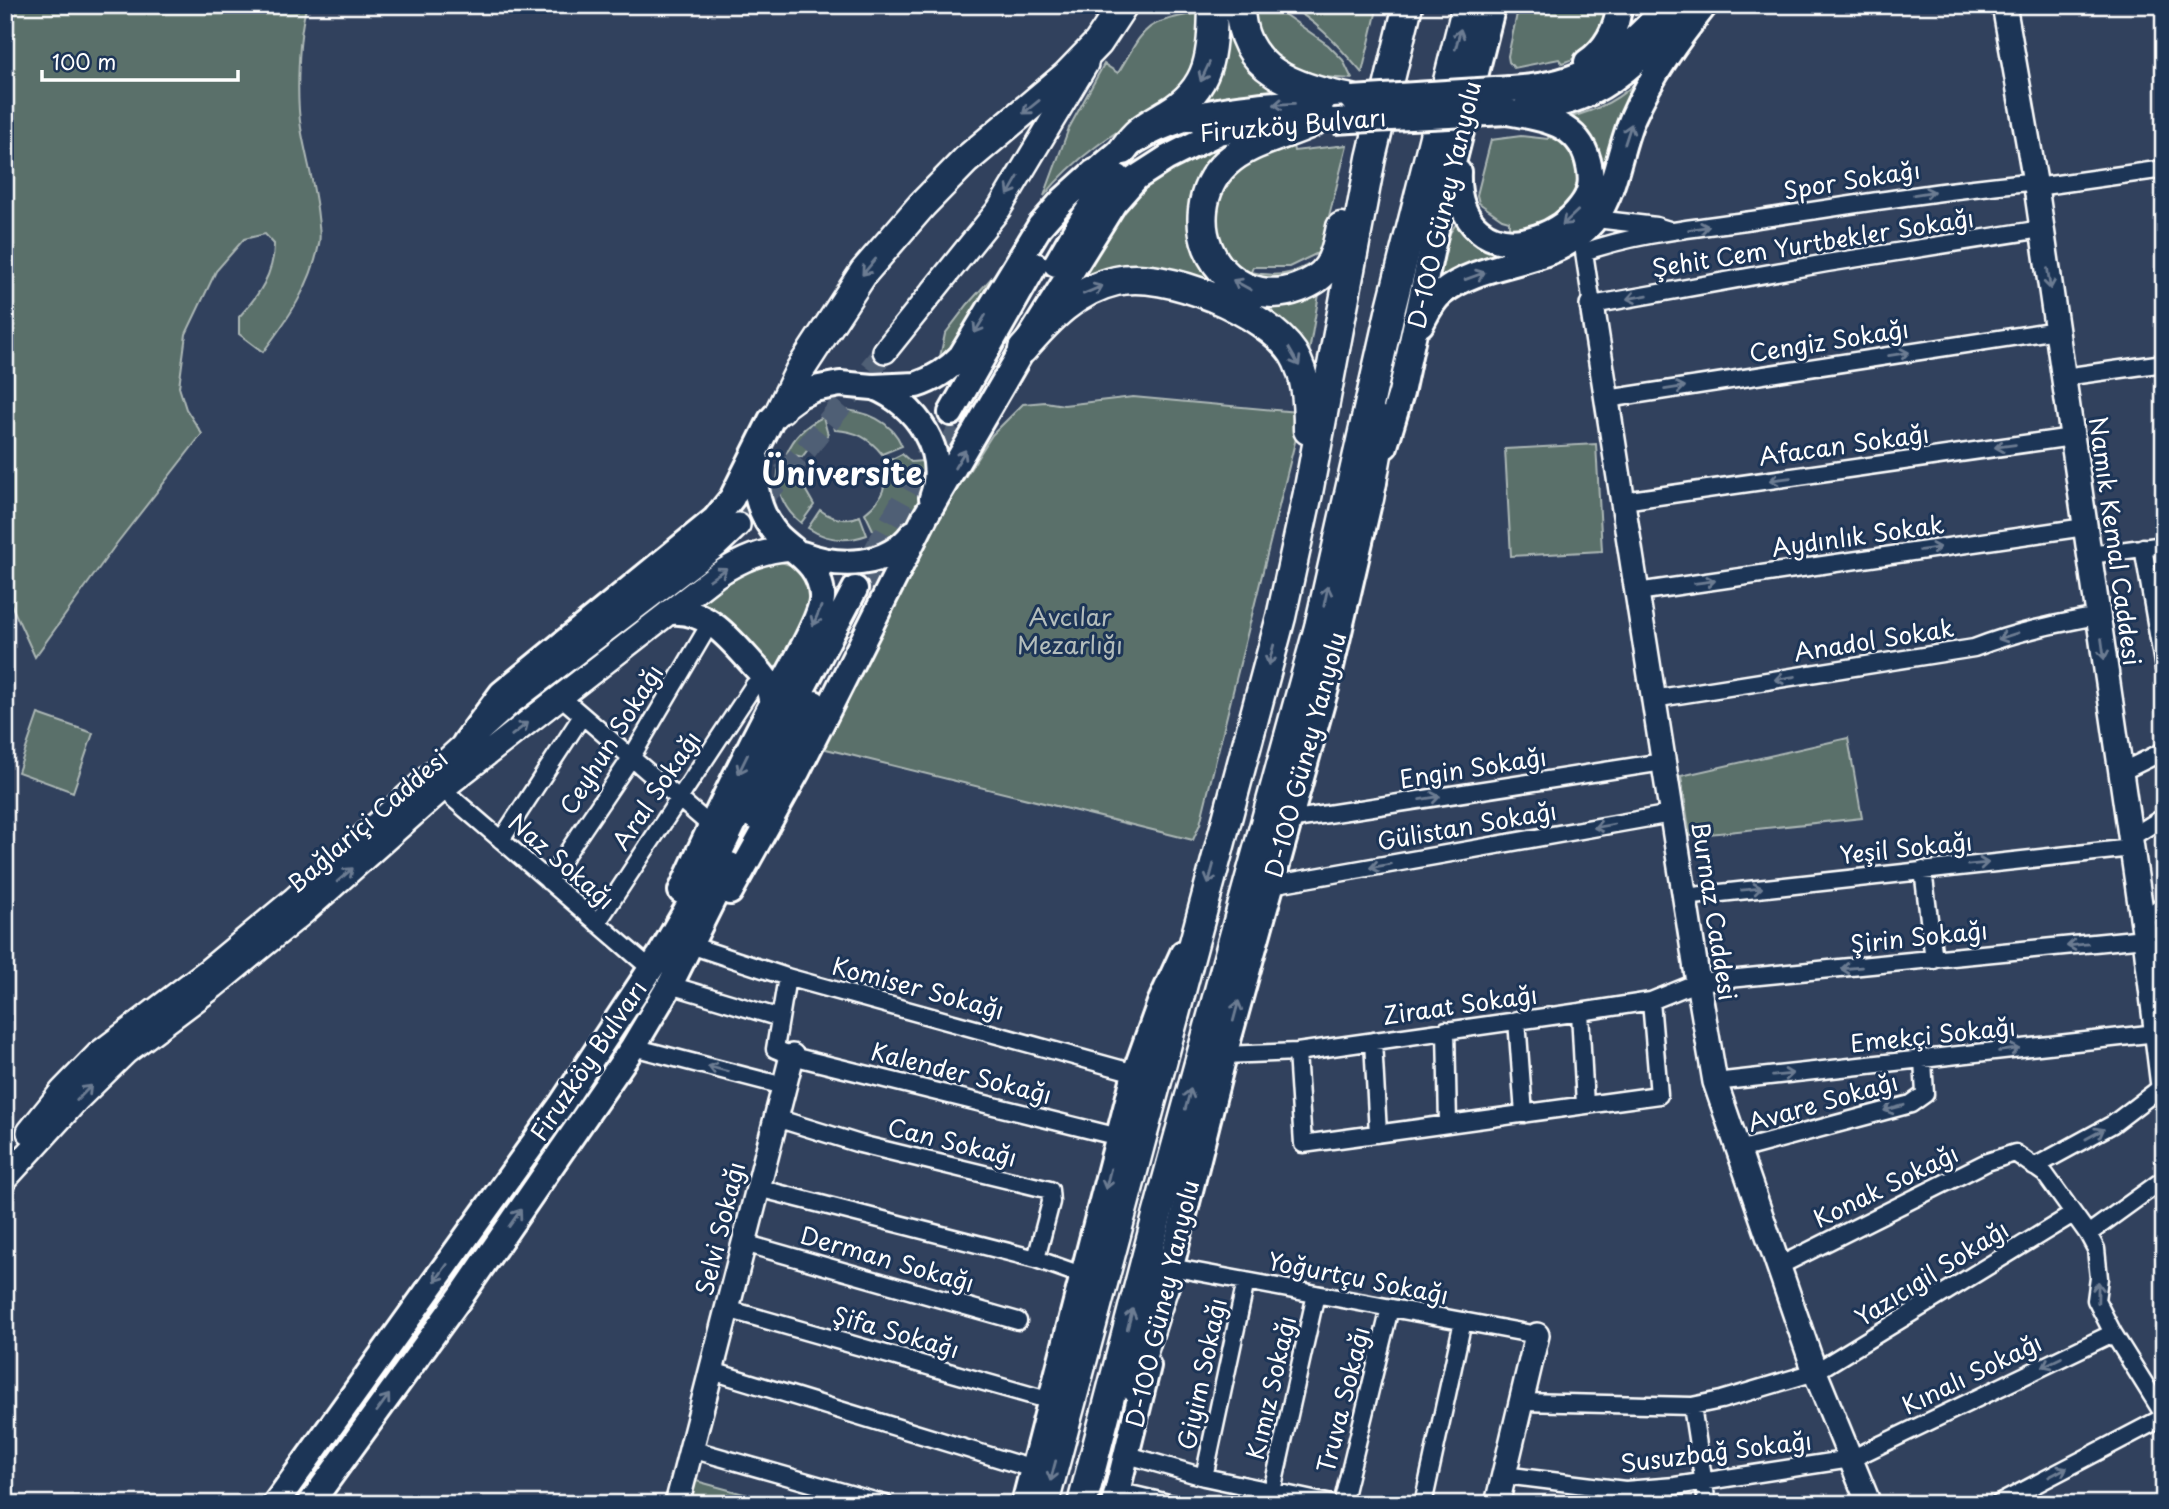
<svg xmlns="http://www.w3.org/2000/svg" width="2169" height="1509" font-family="'Playpen Sans',sans-serif">
  <style>
    .green { fill: #5a6f6b; stroke: #acb7b5; stroke-width: 2 }
    .lines { fill: none; stroke-linecap: round; stroke-linejoin: round }
    .secondary-tunnel { stroke: #505e75; stroke-width: 23; stroke-dasharray: 23 11; stroke-linecap: butt }
    .primary-tunnel { stroke: #505e75; stroke-width: 24; stroke-dasharray: 24 12; stroke-linecap: butt }
    .street-casing { stroke: #fff; stroke-width: 21 }
    .secondary-casing { stroke: #fff; stroke-width: 28 }
    .primary-casing { stroke: #fff; stroke-width: 30 }
    .highway-casing { stroke: #fff; stroke-width: 33 }
    .street { stroke: #1d3557; stroke-width: 16 }
    .secondary { stroke: #1d3557; stroke-width: 23 }
    .primary { stroke: #1d3557; stroke-width: 24 }
    .highway { stroke: #1d3557; stroke-width: 28 }
    .primary-bridge-casing { stroke: #fff; stroke-width: 30; stroke-linecap: butt }
    .primary-bridge { stroke: #1d3557; stroke-width: 24 }
    .oneway { stroke: #6c7c92 }
    .labels { text-anchor: middle; stroke-width: 6; stroke-linejoin: round; paint-order: stroke }
    .street-label { font-size: 24px; fill: #fff; stroke: #1d3557 }
    .park-label { font-size: 24px; fill: #b5bebc; stroke: #1d3557 }
    .district-label { font-size: 32px; font-weight: bold; fill: #fff; stroke: #1d3557 }
  </style>
  <rect width="100%" height="100%" fill="#31415d"/>
  <filter id="ink" filterUnits="userSpaceOnUse"><feTurbulence type="fractalNoise" baseFrequency=".0143" numOctaves="2"/><feDisplacementMap in="SourceGraphic" scale="14" xChannelSelector="R" yChannelSelector="G"/><feConvolveMatrix kernelMatrix="1 2 1 2 8 2 1 2 1" color-interpolation-filters="sRGB"/></filter>
  <g filter="url(#ink)">
    <path class="green" d="M 5,5 L 307,5 C 298,34 296,98 301,128 C 306,158 315,186 318,217 C 319,226 321,235 319,244 C 311,286 288,319 263,352 L 239,334 L 239,317 C 259,295 274,274 274,244 L 265,234 L 244,239 L 216,271 L 186,334 L 179,387 L 186,409 L 202,434 L 117,543 L 35,657 L 5,591 Z
      M 1168,5 L 1206,5 L 1193,84 C 1140,119 1084,145 1044,196 L 1069,128 L 1104,64 L 1118,73 C 1144,30 1142,22 1193,14 L 1193,7 L 1166,10 Z
      M 1233,5 L 1286,90 L 1225,96 L 1194,104 L 1220,19 Z
      M 1249,5 L 1256,5 L 1257,10 L 1281,12 L 1328,45 L 1343,60 L 1352,79 L 1322,77 L 1306,73 L 1303,78 L 1258,41 Z
      M 1286,5 L 1378,5 L 1362,73 C 1339,47 1318,21 1286,5 Z
      M 1549,5 L 1612,5 C 1607,23 1594,49 1577,57 C 1574,59 1567,61 1562,63 L 1559,59 L 1514,68 L 1509,62 L 1508,56 L 1518,9 L 1521,10 L 1522,7 L 1547,13 Z
      M 1643,75 L 1601,186 L 1567,118 C 1598,110 1622,99 1643,75 Z
      M 1550,132 L 1559,136 L 1579,161 L 1579,195 L 1555,220 L 1509,235 L 1509,221 L 1502,219 L 1479,203 L 1477,195 L 1491,140 L 1521,136 L 1548,139 Z
      M 1236,145 L 1213,165 L 1216,279 L 1315,290 L 1319,294 L 1308,358 L 1224,295 L 1067,291 L 1140,186 L 1193,155 Z
      M 1347,145 L 1320,252 L 1289,267 L 1253,267 L 1251,272 C 1284,280 1299,271 1327,254 L 1285,286 L 1228,269 L 1209,220 L 1211,200 L 1244,163 L 1276,149 L 1293,146 L 1294,151 Z
      M 1458,221 L 1500,251 L 1499,260 L 1443,279 L 1439,275 L 1450,233 Z
      M 1004,264 L 963,338 L 938,366 L 945,334 L 968,304 Z
      M 1133,397 L 1297,412 L 1297,434 L 1200,824 L 1193,840 L 818,747 L 918,551 L 992,435 L 1023,404 L 1045,402 L 1064,405 Z
      M 839,410 C 865,410 892,421 902,446 L 882,454 C 869,438 856,431 835,430 L 830,412 Z
      M 823,417 L 828,435 L 813,443 L 802,457 L 787,453 C 794,436 806,425 823,417 Z
      M 1596,444 L 1602,551 L 1511,556 L 1505,449 Z
      M 902,454 L 911,462 L 922,461 C 930,494 912,526 884,543 L 873,530 L 865,513 C 883,500 888,484 884,463 Z
      M 781,460 L 802,465 L 802,484 L 814,505 L 801,523 C 782,508 772,483 781,460 Z
      M 820,510 C 832,519 846,522 860,516 L 867,535 C 847,542 826,540 808,528 Z
      M 775,560 L 799,568 L 807,579 L 812,598 L 809,612 L 776,668 L 772,667 L 713,608 L 703,603 L 704,600 L 745,569 Z
      M 38,714 L 93,733 L 73,792 L 18,772 Z
      M 1848,738 L 1862,818 L 1690,836 L 1681,776 Z
      M 689,1479 L 762,1499 L 760,1504 L 682,1504 Z"/>
    <g class="lines">
      <path class="secondary-tunnel" d="M 738,525 L 807,448 L 885,351"/>
      <path class="primary-tunnel" d="M 931,483 L 964,421
        M 874,554 L 929,454
        M 869,597 L 900,539"/>
      <g class="street-casing">
        <path id="street" d="M 1596,219 L 1656,226 L 1669,230
          M 2042,229 L 1827,263 L 1592,305 L 1584,252 C 1637,233 1697,228 1752,220 C 1844,206 1936,191 2028,182 L 2036,187 L 2164,169
          M 2064,377 L 2164,363
          M 1607,399 L 2057,330
          M 1623,501 L 2072,437
          M 2143,547 L 2164,669
          M 2090,555 L 2164,545
          M 1637,592 L 2085,527
          M 561,697 L 712,827
          M 1653,699 L 1974,648 C 2015,632 2055,624 2098,616
          M 2121,772 L 2164,751
          M 442,789 L 651,969
          M 1289,820 L 1663,762
          M 2130,838 L 2164,817
          M 501,840 L 582,716
          M 1923,870 L 1934,960
          M 548,881 L 631,758 L 711,622
          M 1271,885 L 1671,814
          M 1684,897 L 2132,848
          M 2143,920 L 2164,904
          M 597,923 L 754,685
          M 690,945 L 787,977 L 1135,1073
          M 787,977 L 775,1049 L 792,1056 L 1119,1137
          M 670,985 L 780,1018
          M 1580,1012 L 1585,1105
          M 1517,1020 L 1524,1114
          M 1446,1030 L 1448,1124
          M 1373,1041 L 1378,1134
          M 633,1047 L 784,1086
          M 1297,1052 L 1303,1144 L 1659,1095 L 1651,1001
          M 1224,1055 L 1297,1052 L 1580,1012 L 1651,1001 L 1698,982 L 2145,938
          M 1715,1082 L 2157,1033
          M 776,1118 L 860,1144 L 1050,1190 L 1051,1202 L 1036,1259
          M 1739,1150 L 1911,1104 L 1925,1094 L 1923,1060
          M 2034,1167 L 2113,1124 L 2164,1085
          M 758,1188 L 1036,1259 L 1084,1276
          M 2088,1234 L 2164,1179
          M 744,1243 L 1018,1321
          M 1779,1266 L 1987,1162 L 2015,1153 L 2045,1174 L 2088,1234 L 2096,1249 L 2099,1278 L 2096,1300 L 2113,1333 L 2164,1415
          M 1170,1267 L 1537,1335
          M 727,1309 L 1051,1401
          M 712,1371 L 1033,1469
          M 1521,1402 L 1692,1406 L 1721,1400 L 1815,1372 L 2073,1214
          M 1692,1406 L 1707,1504
          M 691,1449 L 885,1504
          M 1128,1455 L 1204,1477 L 1332,1504
          M 1504,1475 L 1625,1490 L 1675,1486 L 1851,1459 L 2113,1333
          M 1204,1477 L 1246,1281
          M 1117,1491 L 1173,1504
          M 1272,1491 L 1316,1294
          M 1342,1504 L 1390,1308
          M 1423,1504 L 1463,1321
          M 1998,1504 L 2164,1417"/>
      </g>
      <g class="secondary-casing">
        <path id="secondary" d="M 2004,5 L 2036,187 L 2145,938 L 2163,1086
          M 1592,305 L 1698,982 L 1715,1082 L 1815,1372 L 1869,1504
          M 885,351 L 999,209 L 1086,64
          M 29,1132 L 62,1091 L 98,1054 L 206,972 L 294,899 L 511,702 L 717,545 L 738,525
          M 5,1179 L 78,1099 L 126,1052 L 214,986 L 304,912 L 442,789 L 717,575 C 742,559 763,550 793,548
          M 677,1504 L 792,1056
          M 1497,1504 L 1537,1335"/>
      </g>
      <g class="primary-casing">
        <path id="primary" d="M 1587,62 C 1605,50 1618,28 1619,5
          M 1510,89 C 1586,85 1617,59 1668,5
          M 1525,109 C 1542,107 1561,105 1578,98 C 1618,83 1649,49 1680,19
          M 1204,133 L 1294,124
          M 1458,172 C 1456,222 1488,254 1538,237 C 1556,231 1570,221 1581,206 C 1585,201 1589,193 1590,187 C 1592,178 1590,169 1588,161 C 1578,122 1541,118 1507,112
          M 1084,187 C 1094,172 1105,164 1118,153 C 1182,103 1262,106 1338,100
          M 1056,264 C 1075,232 1090,201 1118,177
          M 1421,324 C 1427,313 1432,301 1442,293 C 1484,259 1546,268 1586,229 C 1616,200 1617,153 1633,117 C 1651,76 1677,40 1705,5
          M 874,387 C 916,404 949,451 932,498
          M 951,413 L 1035,265
          M 1385,446 L 1401,393 L 1435,234 L 1493,5
          M 802,554 C 839,568 887,568 913,533
          M 670,612 C 711,608 735,646 761,673 L 767,681 L 772,703
          M 465,743 L 502,693 L 715,519 L 732,498 L 771,420 L 781,409 L 800,395 L 814,389 L 840,384 L 873,387 L 916,385 C 935,379 948,370 961,356 L 1040,226 L 1063,200 L 1094,172
          M 755,817 L 814,703
          M 681,891 C 710,827 741,763 774,700 C 785,678 824,617 822,595 C 820,565 798,555 779,537 C 759,516 752,487 756,458
          M 730,892 L 797,772 L 925,517 L 1023,349 L 1114,203 L 1136,178 L 1167,158 L 1221,131
          M 1166,1286 L 1224,1055 L 1326,688 L 1374,481
          M 275,1504 L 561,1105 L 660,955 L 719,854 L 761,767 L 855,589
          M 310,1504 L 464,1292 L 633,1047 L 670,985 L 730,865
          M 1024,1504 L 1135,1073 L 1160,1003 L 1183,953
          M 1114,1504 L 1148,1366"/>
      </g>
      <g class="highway-casing">
        <path id="highway" d="M 1240,5 C 1239,71 1298,89 1352,99
          M 1313,122 C 1285,136 1250,141 1226,163 C 1213,175 1205,192 1203,210 C 1197,263 1245,308 1298,288 C 1309,284 1321,278 1328,267 C 1336,255 1338,241 1341,227
          M 1123,150 C 1138,129 1146,126 1168,113 C 1212,87 1212,52 1213,5
          M 1023,349 C 1049,319 1076,290 1116,281 C 1165,269 1266,312 1293,353 C 1307,376 1308,404 1308,430
          M 781,409 L 800,370 L 864,272 L 922,205 L 966,160 L 1066,76 L 1098,43 L 1123,5
          M 1369,499 L 1383,421
          M 1132,1386 L 1170,1267
          M 1044,1504 L 1281,617 L 1308,493 L 1371,158 L 1408,5
          M 1082,1504 L 1157,1216 L 1319,627 L 1391,308 L 1467,5"/>
      </g>
      <use href="#street" class="street"/>
      <use href="#secondary" class="secondary"/>
      <use href="#primary" class="primary"/>
      <use href="#highway" class="highway"/>
      <g class="primary-bridge-casing">
        <path id="primary-bridge" d="M 1352,99 L 1510,89
          M 1333,121 L 1507,112"/>
      </g>
      <use href="#primary-bridge" class="primary-bridge"/>
    </g>
    <defs><path id="oneway-shaft" d="M-6 0H5M1.5-3L5.5 0L1.5 3" fill="none" stroke-width="1.6" stroke-linecap="round" stroke-linejoin="round" transform="scale(1.75)"/></defs>
    <g class="oneway">
      <use href="#oneway-shaft" transform="translate(1458 39) rotate(-75)"/>
      <use href="#oneway-shaft" transform="translate(1205 72) rotate(115)"/>
      <use href="#oneway-shaft" transform="translate(1284 104) rotate(177)"/>
      <use href="#oneway-shaft" transform="translate(1031 107) rotate(141)"/>
      <use href="#oneway-shaft" transform="translate(1628 134) rotate(-72)"/>
      <use href="#oneway-shaft" transform="translate(1013 186) rotate(120)"/>
      <use href="#oneway-shaft" transform="translate(1924 193) rotate(-9)"/>
      <use href="#oneway-shaft" transform="translate(1570 218) rotate(137)"/>
      <use href="#oneway-shaft" transform="translate(1699 228) rotate(-9)"/>
      <use href="#oneway-shaft" transform="translate(869 267) rotate(130)"/>
      <use href="#oneway-shaft" transform="translate(1475 276) rotate(-20)"/>
      <use href="#oneway-shaft" transform="translate(2049 279) rotate(82)"/>
      <use href="#oneway-shaft" transform="translate(1242 285) rotate(-151)"/>
      <use href="#oneway-shaft" transform="translate(1093 290) rotate(-23)"/>
      <use href="#oneway-shaft" transform="translate(1637 297) rotate(170)"/>
      <use href="#oneway-shaft" transform="translate(980 324) rotate(122)"/>
      <use href="#oneway-shaft" transform="translate(1899 354) rotate(-9)"/>
      <use href="#oneway-shaft" transform="translate(1294 357) rotate(60)"/>
      <use href="#oneway-shaft" transform="translate(1675 388) rotate(-9)"/>
      <use href="#oneway-shaft" transform="translate(2005 446) rotate(172)"/>
      <use href="#oneway-shaft" transform="translate(960 459) rotate(-59)"/>
      <use href="#oneway-shaft" transform="translate(1780 479) rotate(172)"/>
      <use href="#oneway-shaft" transform="translate(1930 549) rotate(-8)"/>
      <use href="#oneway-shaft" transform="translate(718 574) rotate(-35)"/>
      <use href="#oneway-shaft" transform="translate(1705 582) rotate(-8)"/>
      <use href="#oneway-shaft" transform="translate(1326 596) rotate(-78)"/>
      <use href="#oneway-shaft" transform="translate(817 616) rotate(113)"/>
      <use href="#oneway-shaft" transform="translate(2008 636) rotate(162)"/>
      <use href="#oneway-shaft" transform="translate(2103 649) rotate(82)"/>
      <use href="#oneway-shaft" transform="translate(1271 655) rotate(105)"/>
      <use href="#oneway-shaft" transform="translate(1785 678) rotate(171)"/>
      <use href="#oneway-shaft" transform="translate(520 729) rotate(-38)"/>
      <use href="#oneway-shaft" transform="translate(743 764) rotate(116)"/>
      <use href="#oneway-shaft" transform="translate(1430 798) rotate(-9)"/>
      <use href="#oneway-shaft" transform="translate(1604 826) rotate(170)"/>
      <use href="#oneway-shaft" transform="translate(1978 864) rotate(-6)"/>
      <use href="#oneway-shaft" transform="translate(1380 866) rotate(170)"/>
      <use href="#oneway-shaft" transform="translate(1211 874) rotate(105)"/>
      <use href="#oneway-shaft" transform="translate(345 875) rotate(-41)"/>
      <use href="#oneway-shaft" transform="translate(1752 889) rotate(-6)"/>
      <use href="#oneway-shaft" transform="translate(2077 945) rotate(174)"/>
      <use href="#oneway-shaft" transform="translate(1851 968) rotate(175)"/>
      <use href="#oneway-shaft" transform="translate(1236 1011) rotate(-75)"/>
      <use href="#oneway-shaft" transform="translate(2009 1050) rotate(-7)"/>
      <use href="#oneway-shaft" transform="translate(718 1069) rotate(-165)"/>
      <use href="#oneway-shaft" transform="translate(1783 1075) rotate(-6)"/>
      <use href="#oneway-shaft" transform="translate(84 1093) rotate(-46)"/>
      <use href="#oneway-shaft" transform="translate(1188 1099) rotate(-75)"/>
      <use href="#oneway-shaft" transform="translate(1894 1108) rotate(165)"/>
      <use href="#oneway-shaft" transform="translate(2095 1134) rotate(-29)"/>
      <use href="#oneway-shaft" transform="translate(1108 1179) rotate(104)"/>
      <use href="#oneway-shaft" transform="translate(515 1218) rotate(-55)"/>
      <use href="#oneway-shaft" transform="translate(441 1273) rotate(126)"/>
      <use href="#oneway-shaft" transform="translate(2098 1292) rotate(-89)"/>
      <use href="#oneway-shaft" transform="translate(1130 1319) rotate(-75)"/>
      <use href="#oneway-shaft" transform="translate(2052 1362) rotate(154)"/>
      <use href="#oneway-shaft" transform="translate(383 1403) rotate(-54)"/>
      <use href="#oneway-shaft" transform="translate(1053 1471) rotate(105)"/>
      <use href="#oneway-shaft" transform="translate(2058 1472) rotate(-28)"/>
    </g>
  </g>
  <g class="labels">
    <g class="street-label">
      <text transform="translate(1293 126) rotate(-5)" y="8">Firuzköy Bulvarı</text>
      <text transform="translate(1852 181) rotate(-9)" y="8">Spor Sokağı</text>
      <text transform="translate(1445 205) rotate(-77)" y="8">D-100 Güney Yanyolu</text>
      <text transform="translate(1813 244) rotate(-9)" y="8">Şehit Cem Yurtbekler Sokağı</text>
      <text transform="translate(1829 342) rotate(-9)" y="8">Cengiz Sokağı</text>
      <text transform="translate(1844 446) rotate(-8)" y="8">Afacan Sokağı</text>
      <text transform="translate(1858 537) rotate(-8)" y="8">Aydınlık Sokak</text>
      <text transform="translate(2114 541) rotate(82)" y="8">Namık Kemal Caddesi</text>
      <text transform="translate(1874 641) rotate(-9)" y="8">Anadol Sokak</text>
      <text transform="translate(612 740) rotate(-58)" y="8">Ceyhun Sokağı</text>
      <text transform="translate(1306 755) rotate(-75)" y="8">D-100 Güney Yanyolu</text>
      <text transform="translate(1473 769) rotate(-9)" y="8">Engin Sokağı</text>
      <text transform="translate(657 791) rotate(-56)" y="8">Aral Sokağı</text>
      <text transform="translate(368 822) rotate(-41)" y="8">Bağlariçi Caddesi</text>
      <text transform="translate(1467 827) rotate(-10)" y="8">Gülistan Sokağı</text>
      <text transform="translate(1906 849) rotate(-6)" y="8">Yeşil Sokağı</text>
      <text transform="translate(561 862) rotate(41)" y="8">Naz Sokağı</text>
      <text transform="translate(1713 911) rotate(81)" y="8">Burnaz Caddesi</text>
      <text transform="translate(1919 938) rotate(-6)" y="8">Şirin Sokağı</text>
      <text transform="translate(918 989) rotate(15)" y="8">Komiser Sokağı</text>
      <text transform="translate(1460 1006) rotate(-8)" y="8">Ziraat Sokağı</text>
      <text transform="translate(1933 1036) rotate(-6)" y="8">Emekçi Sokağı</text>
      <text transform="translate(589 1061) rotate(-56)" y="8">Firuzköy Bulvarı</text>
      <text transform="translate(961 1074) rotate(14)" y="8">Kalender Sokağı</text>
      <text transform="translate(1823 1103) rotate(-16)" y="8">Avare Sokağı</text>
      <text transform="translate(952 1143) rotate(14)" y="8">Can Sokağı</text>
      <text transform="translate(1886 1187) rotate(-26)" y="8">Konak Sokağı</text>
      <text transform="translate(721 1229) rotate(-76)" y="8">Selvi Sokağı</text>
      <text transform="translate(887 1260) rotate(16)" y="8">Derman Sokağı</text>
      <text transform="translate(1932 1274) rotate(-32)" y="8">Yazıcıgil Sokağı</text>
      <text transform="translate(1358 1279) rotate(11)" y="8">Yoğurtçu Sokağı</text>
      <text transform="translate(1163 1304) rotate(-77)" y="8">D-100 Güney Yanyolu</text>
      <text transform="translate(896 1333) rotate(16)" y="8">Şifa Sokağı</text>
      <text transform="translate(1203 1374) rotate(-78)" y="8">Giyim Sokağı</text>
      <text transform="translate(1972 1375) rotate(-26)" y="8">Kınalı Sokağı</text>
      <text transform="translate(1272 1388) rotate(-77)" y="8">Kımız Sokağı</text>
      <text transform="translate(1344 1400) rotate(-76)" y="8">Truva Sokağı</text>
      <text transform="translate(1716 1453) rotate(-7)" y="8">Susuzbağ Sokağı</text>
    </g>
    <g class="park-label">
      <text x="1070" y="626">Avcılar<tspan x="1070" dy="28">Mezarlığı</tspan></text>
    </g>
    <g class="district-label">
      <text x="842" y="485">Üniversite</text>
    </g>
  </g>
  <rect width="2169" height="1509" fill="none" stroke="#1d3557" stroke-width="28"/>
  <rect x="14" y="14" width="2141" height="1481" fill="none" stroke="#fff" stroke-width="2.5" filter="url(#ink)"/>
  <path d="M42 70v10h196v-10" fill="none" stroke="#ffffff" stroke-width="3.5"/>
  <text x="52" y="70" font-size="21" fill="#ffffff" stroke="#1d3557" stroke-width="5" paint-order="stroke">100 m</text>
</svg>
